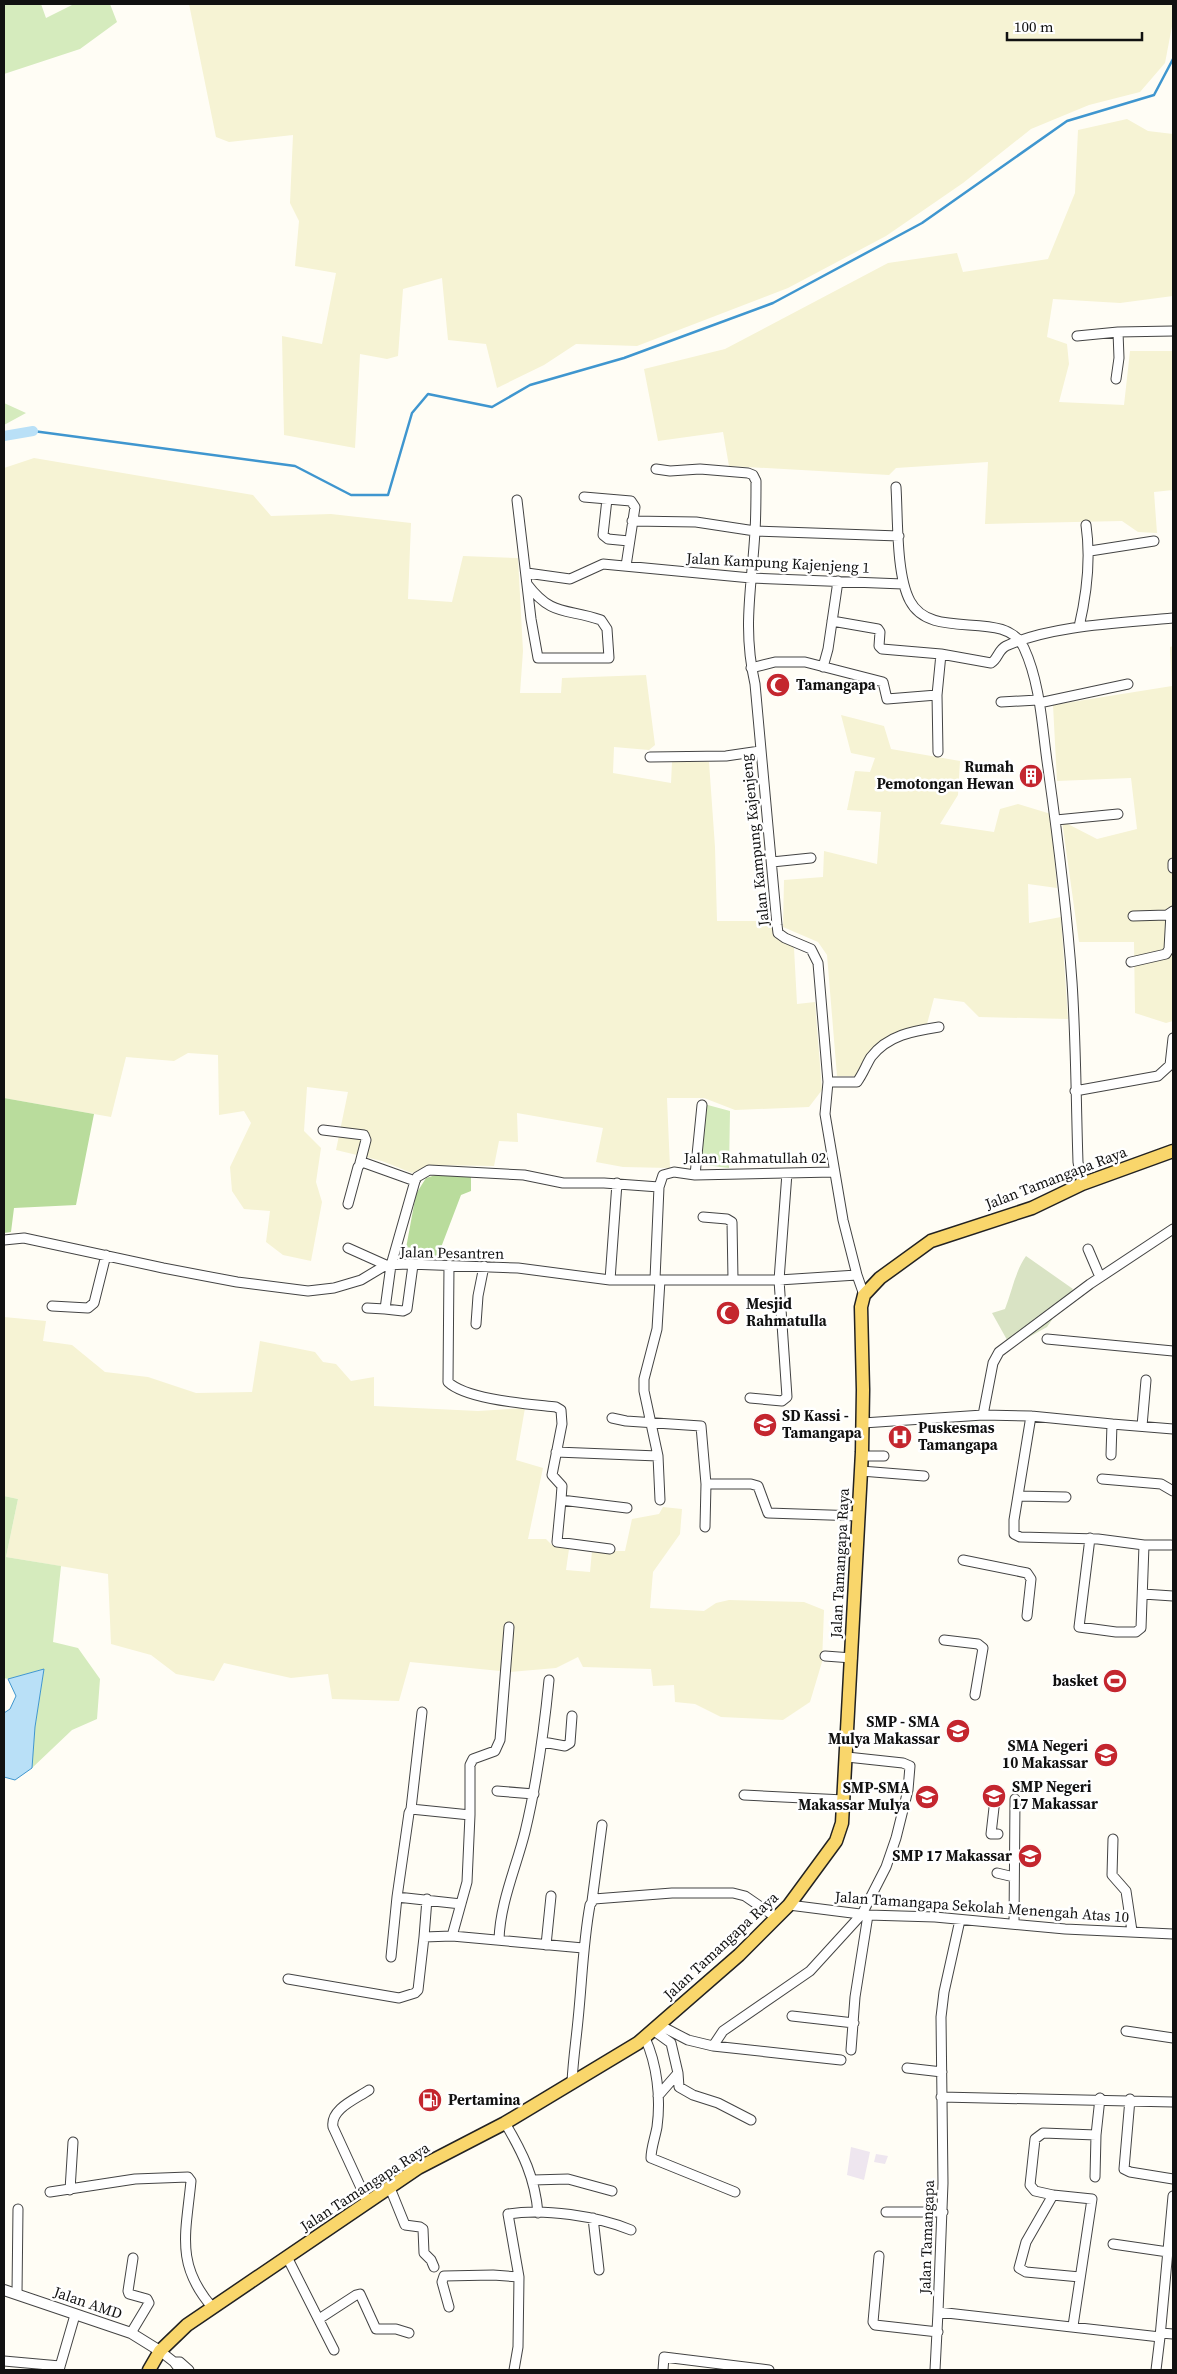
<svg xmlns="http://www.w3.org/2000/svg" width="1177" height="2374" font-family="'Source Serif 4',serif">
  <style>
    .industrial { fill: #eee6ef }
    .farmland { fill: #f6f3d4 }
    .green { fill: #d5ebbd }
    .forest { fill: #b9dc9c }
    .cemetery { fill: #d9e3c4 }
    .water { fill: #b9e0f7; stroke: #3f96cf }
    .lines { fill: none; stroke-linecap: round; stroke-linejoin: round }
    .stream { stroke: #3f96cf; stroke-width: 2.5 }
    .canal { stroke: #b9e0f7; stroke-width: 10 }
    .minor-casing { stroke: #444; stroke-width: 11 }
    .tertiary-casing { stroke: #444; stroke-width: 12 }
    .primary-casing { stroke: #222; stroke-width: 15 }
    .minor { stroke: #fff; stroke-width: 9 }
    .tertiary { stroke: #fff; stroke-width: 10 }
    .primary { stroke: #f9d66b; stroke-width: 12 }
    .labels { text-anchor: middle; stroke-width: 5; stroke-linejoin: round; paint-order: stroke }
    .street-label { font-size: 15px; fill: #111; stroke: #fff }
    .poi-label { font-size: 15px; font-weight: bold; fill: #111; stroke: #fff; text-anchor: start }
  </style>
  <rect width="100%" height="100%" fill="#fffdf5"/>
  <path class="industrial" d="M 851,2147 L 870,2152 L 864,2180 L 847,2175 Z
    M 876,2154 L 888,2156 L 885,2164 L 874,2162 Z"/>
  <path class="farmland" d="M 189,4 L 1173,4 L 1173,21 L 1165,63 L 1140,92 L 1089,105 L 1031,129 L 963,183 L 886,236 L 788,288 L 637,346 L 576,344 L 544,365 L 497,388 L 486,344 L 448,340 L 442,278 L 403,289 L 398,356 L 387,359 L 360,354 L 355,448 L 284,435 L 282,336 L 322,344 L 336,273 L 295,266 L 299,221 L 290,203 L 293,135 L 229,142 L 216,137 Z
    M 1127,119 L 1148,131 L 1173,134 L 1173,296 L 1120,303 L 1053,299 L 1047,337 L 1067,344 L 1069,364 L 1059,402 L 1124,405 L 1130,351 L 1173,351 L 1173,490 L 1154,492 L 1157,533 L 1138,532 L 1122,521 L 985,524 L 988,462 L 896,468 L 889,475 L 729,466 L 723,432 L 658,441 L 644,369 L 725,349 L 888,263 L 957,253 L 963,272 L 1048,259 L 1075,193 L 1078,130 Z
    M 34,458 L 253,495 L 271,516 L 331,514 L 411,523 L 408,599 L 452,602 L 463,556 L 518,558 L 523,651 L 520,693 L 561,693 L 562,678 L 646,675 L 655,745 L 649,750 L 614,747 L 613,773 L 671,783 L 672,762 L 709,762 L 715,847 L 717,921 L 770,921 L 794,948 L 797,1004 L 815,1002 L 822,1090 L 809,1107 L 735,1110 L 704,1098 L 667,1098 L 670,1168 L 623,1167 L 596,1162 L 603,1128 L 517,1113 L 518,1142 L 499,1141 L 494,1166 L 429,1165 L 412,1173 L 382,1161 L 336,1150 L 348,1092 L 307,1087 L 304,1131 L 321,1148 L 316,1182 L 322,1202 L 311,1261 L 283,1255 L 266,1242 L 270,1211 L 244,1209 L 232,1191 L 230,1167 L 251,1123 L 244,1111 L 219,1115 L 218,1055 L 188,1053 L 174,1061 L 126,1057 L 111,1117 L 4,1098 L 4,468 Z
    M 1173,646 L 1173,1021 L 1166,1023 L 1135,1013 L 1134,942 L 1079,942 L 1062,821 L 1097,839 L 1137,829 L 1131,778 L 1057,781 L 1053,705 L 1172,686 L 1170,647 Z
    M 841,715 L 884,726 L 891,749 L 960,761 L 958,795 L 940,824 L 994,832 L 1000,809 L 1018,804 L 1051,814 L 1057,888 L 1028,884 L 1029,923 L 1061,917 L 1068,1019 L 979,1017 L 964,1002 L 934,998 L 927,1024 L 889,1035 L 861,1076 L 837,1076 L 827,955 L 818,942 L 783,927 L 784,880 L 823,877 L 824,851 L 877,864 L 881,812 L 847,810 L 855,771 L 870,772 L 875,758 L 851,753 Z
    M 4,1317 L 46,1321 L 43,1341 L 72,1345 L 105,1372 L 148,1377 L 196,1393 L 252,1392 L 260,1341 L 315,1352 L 323,1362 L 336,1364 L 351,1381 L 374,1377 L 374,1406 L 478,1411 L 525,1408 L 516,1460 L 543,1468 L 528,1539 L 546,1539 L 551,1544 L 569,1549 L 566,1570 L 590,1572 L 592,1551 L 625,1551 L 632,1519 L 659,1514 L 663,1507 L 682,1509 L 680,1534 L 653,1572 L 650,1608 L 704,1611 L 716,1603 L 729,1600 L 804,1602 L 824,1610 L 822,1662 L 810,1702 L 783,1720 L 721,1717 L 695,1704 L 675,1702 L 674,1685 L 653,1686 L 651,1669 L 583,1667 L 578,1657 L 556,1668 L 510,1672 L 410,1662 L 399,1701 L 332,1699 L 328,1674 L 291,1678 L 224,1663 L 214,1681 L 176,1674 L 151,1655 L 111,1644 L 108,1574 L 6,1557 L 18,1499 L 4,1496 Z"/>
  <path class="green" d="M 4,4 L 41,4 L 46,18 L 74,4 L 110,4 L 117,22 L 80,49 L 4,74 Z
    M 4,403 L 26,413 L 4,425 Z
    M 704,1104 L 730,1111 L 729,1168 L 697,1164 Z
    M 4,1496 L 18,1499 L 6,1557 L 61,1566 L 53,1642 L 78,1648 L 100,1679 L 97,1719 L 72,1730 L 32,1768 L 35,1727 L 44,1669 L 8,1679 L 4,1678 Z"/>
  <path class="forest" d="M 4,1098 L 94,1114 L 76,1205 L 14,1208 L 11,1232 L 4,1233 Z
    M 439,1174 L 471,1177 L 471,1191 L 461,1195 L 437,1258 L 404,1259 L 416,1194 L 426,1178 Z"/>
  <path class="cemetery" d="M 1026,1256 L 1073,1289 L 1047,1327 L 1011,1347 L 992,1313 L 1005,1309 C 1012,1291 1015,1272 1026,1256 Z"/>
  <path class="water" d="M 44,1669 L 35,1727 L 32,1768 L 15,1780 L 4,1777 L 4,1713 L 10,1709 L 16,1696 L 8,1679 Z"/>
  <g class="lines">
    <path class="stream" d="M 33,431 L 295,466 L 351,495 L 388,495 L 412,413 L 428,394 L 492,407 L 530,385 L 624,358 L 773,303 L 922,223 L 1067,121 L 1154,95 L 1173,59"/>
    <path class="canal" d="M 4,436 L 33,431"/>
    <g class="minor-casing">
      <path id="minor" d="M 1077,336 L 1118,332 L 1173,331
        M 1116,379 L 1119,358 L 1118,332
        M 656,469 L 670,471 L 700,469 L 748,473 L 753,475 L 756,481 C 756,498 756,515 755,531 C 752,587 742,627 755,684 L 777,925 L 778,933 L 785,938 L 811,949 L 818,963 L 828,1082 L 825,1114 L 843,1220 L 857,1275
        M 896,487 C 898,518 896,575 910,601 C 932,643 1005,607 1024,648 C 1041,685 1042,729 1048,768 C 1058,839 1067,911 1072,982 C 1076,1042 1076,1102 1078,1162 L 1082,1184
        M 584,497 L 631,501 L 635,507 L 626,566
        M 607,499 L 603,535 L 608,539 L 629,541
        M 517,500 L 531,619 L 538,658 L 609,658 L 607,629 L 601,620 C 566,608 552,617 527,584
        M 632,521 L 696,522 L 755,531 L 899,536
        M 1090,551 L 1154,541
        M 527,573 L 570,579 L 603,564 L 751,578 L 903,584
        M 832,621 L 878,629 L 880,632 L 879,646 L 882,649 L 941,654
        M 1079,627 C 1087,593 1091,559 1086,525
        M 823,667 L 828,649 L 838,581
        M 751,668 L 775,662 L 805,662 L 883,682 L 887,699 L 937,695
        M 1001,702 L 1038,700
        M 1039,703 L 1128,684
        M 938,752 L 937,695 L 941,654 L 991,663 C 998,659 998,650 1006,646 C 1052,625 1122,623 1173,618
        M 650,757 L 726,756 L 760,751
        M 1056,820 L 1118,814
        M 772,862 L 811,858
        M 1173,863 L 1173,868
        M 1133,916 L 1167,915 L 1173,911
        M 1131,962 L 1166,954 L 1169,949 L 1171,913
        M 1170,1065 L 1173,1038
        M 828,1082 L 857,1082 C 863,1074 866,1065 871,1057 C 888,1035 913,1031 939,1027
        M 1075,1091 L 1158,1076 L 1170,1065 L 1173,1065
        M 323,1130 L 364,1135 L 366,1140 L 360,1163
        M 695,1175 L 702,1105
        M 348,1204 L 358,1167 L 362,1162 L 415,1181
        M 703,1217 L 727,1219 L 732,1222 L 733,1279
        M 4,1240 L 24,1238 L 163,1268 L 237,1282 L 308,1291 L 334,1288 L 361,1280 L 386,1265 L 408,1264 L 518,1268 L 610,1280 L 779,1280 L 857,1275 L 864,1295
        M 348,1248 L 386,1265
        M 1088,1249 L 1100,1277
        M 449,1265 L 448,1382 C 467,1400 530,1404 556,1407 L 561,1410 L 562,1424 L 552,1475 L 562,1486 L 561,1500 L 627,1508
        M 655,1279 L 659,1187 L 663,1175 L 674,1172 L 695,1175 L 834,1172
        M 610,1280 L 617,1183
        M 52,1306 L 88,1308 L 94,1303 L 106,1255
        M 367,1308 L 385,1309 L 391,1265 L 415,1181 L 417,1177 L 429,1170 L 524,1175 L 563,1183 L 604,1183 L 659,1187
        M 385,1309 L 403,1311 L 407,1309 L 413,1265
        M 476,1324 L 478,1296 L 484,1266
        M 1047,1339 L 1173,1351
        M 750,1398 L 782,1401 L 787,1397 L 779,1280 L 787,1173
        M 983,1415 L 993,1363 L 999,1352 L 1090,1284 L 1173,1229
        M 1031,1416 L 1014,1520 L 1014,1534 L 1020,1537 L 1098,1539 L 1144,1545 L 1171,1545
        M 612,1418 L 626,1421 L 701,1426 L 706,1484 L 751,1484 L 758,1486 L 768,1513 L 859,1516
        M 863,1423 L 983,1415 L 1031,1416 L 1112,1424 L 1111,1455
        M 1112,1424 L 1173,1429
        M 1142,1426 L 1146,1380
        M 556,1452 L 658,1456 L 644,1391 L 644,1379 L 657,1329 L 660,1280
        M 658,1456 L 660,1500
        M 862,1456 L 884,1456
        M 861,1471 L 924,1476
        M 1102,1479 L 1161,1484 L 1173,1491
        M 1019,1496 L 1066,1497
        M 561,1500 L 557,1542 L 610,1549
        M 705,1527 L 706,1484
        M 1090,1538 L 1079,1627 L 1116,1632 L 1136,1632 L 1141,1628 L 1144,1545
        M 963,1560 L 1027,1573 L 1031,1579 L 1027,1616
        M 1143,1594 L 1173,1596
        M 944,1640 L 978,1644 L 983,1648 L 975,1695
        M 825,1656 L 852,1658
        M 543,1742 L 565,1746 L 570,1743 L 572,1716
        M 996,1790 L 991,1834 L 998,1834
        M 497,1791 L 534,1794
        M 744,1795 L 844,1800
        M 411,1809 L 422,1712
        M 470,1815 L 470,1765 L 473,1759 L 495,1751 L 500,1740 L 509,1627
        M 1113,1839 L 1112,1875 L 1126,1891 L 1132,1931
        M 997,1873 L 1014,1877
        M 397,1897 L 461,1904
        M 592,1901 L 602,1825
        M 789,1905 L 868,1915 L 935,1917 L 1065,1929 L 1173,1934
        M 960,1920 L 944,1992 L 941,2017 L 943,2183 L 938,2312 L 1160,2337 L 1173,2196
        M 1014,1924 L 1015,1799
        M 424,1937 L 427,1899
        M 499,1940 C 500,1903 516,1868 525,1832 C 537,1782 544,1731 549,1680
        M 546,1945 L 551,1896
        M 391,1957 L 397,1897 L 409,1813 L 411,1809 L 470,1815 L 467,1882 L 452,1936
        M 288,1979 L 399,1998 L 415,1993 L 418,1990 L 424,1937 L 452,1936 L 583,1948
        M 792,2016 L 854,2023
        M 659,2025 L 688,2040 L 713,2046 L 841,2060
        M 653,2030 L 671,2043 L 678,2073 L 658,2096
        M 1126,2031 L 1173,2038
        M 645,2038 C 657,2064 661,2098 657,2127 C 655,2138 651,2148 651,2158 L 735,2192
        M 713,2046 L 723,2031 L 810,1971 L 862,1914 L 886,1867 L 896,1838 L 908,1790 L 910,1766 L 903,1763 L 847,1757
        M 851,2050 L 855,1997 L 868,1915
        M 907,2068 L 942,2072
        M 678,2073 L 679,2087 L 693,2095 L 718,2103 L 751,2120
        M 572,2082 C 573,2061 576,2041 578,2020 C 582,1982 583,1943 590,1905 L 594,1899 L 672,1893 L 733,1893 L 745,1896 L 777,1918
        M 941,2097 L 1173,2102
        M 1130,2099 L 1124,2169 L 1130,2172 L 1173,2179
        M 505,2123 C 523,2153 535,2178 538,2213
        M 1096,2135 L 1100,2098
        M 533,2180 L 568,2179 L 612,2191
        M 390,2188 L 405,2225 L 420,2227 L 423,2229 L 424,2253 L 431,2260 L 434,2267
        M 70,2190 L 73,2142
        M 50,2192 L 135,2179 L 188,2177 L 191,2181 C 186,2233 175,2264 212,2307
        M 1053,2195 L 1035,2191 L 1030,2185 L 1035,2139 L 1043,2133 L 1096,2135 L 1095,2177
        M 368,2203 L 333,2127 C 330,2109 356,2099 369,2090
        M 886,2212 L 943,2212
        M 593,2218 L 599,2270
        M 1113,2244 L 1168,2252
        M 879,2256 L 873,2322 L 875,2325 L 938,2332
        M 287,2257 L 334,2350
        M 17,2293 L 18,2209
        M 449,2307 L 442,2282 L 444,2276 L 493,2275 L 519,2277
        M 319,2319 L 356,2295 L 360,2294 L 376,2329 L 396,2329 L 409,2333
        M 1073,2326 L 1092,2199 L 1053,2195 L 1026,2242 L 1019,2268 L 1026,2272 L 1080,2277
        M 131,2333 L 149,2303 L 147,2299 L 129,2294 L 128,2291 L 133,2258
        M 1161,2333 L 1173,2334
        M 160,2351 L 174,2362 L 180,2370
        M 4,2361 L 60,2366
        M 174,2362 L 180,2362 L 189,2370
        M 59,2370 L 75,2315
        M 514,2370 L 518,2347 L 519,2277 L 508,2214 C 544,2208 597,2216 631,2230
        M 663,2370 L 664,2357 L 769,2370
        M 935,2370 L 938,2312
        M 1156,2370 L 1160,2337"/>
    </g>
    <g class="tertiary-casing">
      <path id="tertiary" d="M 4,2290 L 131,2333 L 160,2351"/>
    </g>
    <g class="primary-casing">
      <path id="primary" d="M 149,2370 L 160,2351 L 187,2325 L 418,2168 L 505,2123 L 638,2043 L 739,1955 L 789,1905 L 836,1841 L 842,1823 L 862,1452 L 863,1390 L 861,1307 L 864,1295 L 880,1278 L 931,1241 L 1032,1208 L 1082,1184 L 1173,1151"/>
    </g>
    <use href="#minor" class="minor"/>
    <use href="#tertiary" class="tertiary"/>
    <use href="#primary" class="primary"/>
  </g>
  <defs>
    <g id="mosque-disc" transform="scale(1.25)"><circle r="9.5" fill="#c4262e" stroke="#fff"/><path d="M3.5-4.9A6 6 0 1 0 3.5 4.9A5 5 0 1 1 3.5-4.9Z" fill="#fff"/></g>
    <g id="building-disc" transform="scale(1.25)"><circle r="9.5" fill="#c4262e" stroke="#fff"/><path d="M-4-6H4V6H1V3H-1V6H-4ZM-2.5-4.3h1.7v1.8h-1.7ZM.8-4.3h1.7v1.8H.8ZM-2.5-1h1.7V.8h-1.7ZM.8-1h1.7V.8H.8Z" fill="#fff"/></g>
    <g id="school-disc" transform="scale(1.25)"><circle r="9.5" fill="#c4262e" stroke="#fff"/><path d="M0-5L7-2L0 1L-7-2ZM-4 1L0 2.5L4 1V4Q0 6-4 4Z" fill="#fff"/></g>
    <g id="hospital-disc" transform="scale(1.25)"><circle r="9.5" fill="#c4262e" stroke="#fff"/><path d="M-5-5h3v3.5h4V-5h3V5h-3V1.5h-4V5h-3Z" fill="#fff"/></g>
    <g id="stadium-disc" transform="scale(1.25)"><circle r="9.5" fill="#c4262e" stroke="#fff"/><path d="M0-5a6.5 5 0 1 0 0 10a6.5 5 0 1 0 0-10ZM-3.5-1.8h7v3.6h-7Z" fill="#fff"/></g>
    <g id="fuel-disc" transform="scale(1.25)"><circle r="9.5" fill="#c4262e" stroke="#fff"/><path d="M-5.5-6h7V0h2V4h1.3V-2.5L3-4.5l.8-.8L6-3V5H2.5V1h-1V6h-7ZM-4.2-4.7v3.2H.2V-4.7Z" fill="#fff"/></g>
  </defs>
  <g fill-rule="evenodd">
    <use href="#mosque-disc" x="778" y="685"/>
    <use href="#building-disc" x="1031" y="776"/>
    <use href="#mosque-disc" x="728" y="1313"/>
    <use href="#school-disc" x="765" y="1425"/>
    <use href="#hospital-disc" x="900" y="1437"/>
    <use href="#stadium-disc" x="1115" y="1681"/>
    <use href="#school-disc" x="958" y="1731"/>
    <use href="#school-disc" x="1106" y="1755"/>
    <use href="#school-disc" x="994" y="1796"/>
    <use href="#school-disc" x="927" y="1797"/>
    <use href="#school-disc" x="1030" y="1856"/>
    <use href="#fuel-disc" x="430" y="2100"/>
  </g>
  <g class="labels">
    <g class="street-label">
      <text transform="translate(778 563) rotate(3)" y="5">Jalan Kampung Kajenjeng 1</text>
      <text transform="translate(755 840) rotate(-96)" y="5">Jalan Kampung Kajenjeng</text>
      <text x="755" y="1163">Jalan Rahmatullah 02</text>
      <text transform="translate(1056 1178) rotate(-21)" y="5">Jalan Tamangapa Raya</text>
      <text transform="translate(452 1253) rotate(1)" y="5">Jalan Pesantren</text>
      <text transform="translate(840 1563) rotate(-87)" y="5">Jalan Tamangapa Raya</text>
      <text transform="translate(982 1907) rotate(4)" y="5">Jalan Tamangapa Sekolah Menengah Atas 10</text>
      <text transform="translate(721 1946) rotate(-43)" y="5">Jalan Tamangapa Raya</text>
      <text transform="translate(365 2187) rotate(-33)" y="5">Jalan Tamangapa Raya</text>
      <text transform="translate(927 2237) rotate(-88)" y="5">Jalan Tamangapa</text>
      <text transform="translate(88 2303) rotate(19)" y="5">Jalan AMD</text>
    </g>
    <g class="poi-label">
      <text x="796" y="690">Tamangapa</text>
      <text x="1014" y="772" text-anchor="end">Rumah<tspan x="1014" dy="17">Pemotongan Hewan</tspan></text>
      <text x="746" y="1309">Mesjid<tspan x="746" dy="17">Rahmatulla</tspan></text>
      <text x="782" y="1421">SD Kassi -<tspan x="782" dy="17">Tamangapa</tspan></text>
      <text x="918" y="1433">Puskesmas<tspan x="918" dy="17">Tamangapa</tspan></text>
      <text x="1098" y="1686" text-anchor="end">basket</text>
      <text x="940" y="1727" text-anchor="end">SMP - SMA<tspan x="940" dy="17">Mulya Makassar</tspan></text>
      <text x="1088" y="1751" text-anchor="end">SMA Negeri<tspan x="1088" dy="17">10 Makassar</tspan></text>
      <text x="1012" y="1792">SMP Negeri<tspan x="1012" dy="17">17 Makassar</tspan></text>
      <text x="910" y="1793" text-anchor="end">SMP-SMA<tspan x="910" dy="17">Makassar Mulya</tspan></text>
      <text x="1012" y="1861" text-anchor="end">SMP 17 Makassar</text>
      <text x="448" y="2105">Pertamina</text>
    </g>
  </g>
  <rect width="1177" height="2374" fill="none" stroke="#111111" stroke-width="10"/>
  <path d="M1007 32v8h135v-8" fill="none" stroke="#111111" stroke-width="2.5"/>
  <text x="1014" y="32" font-size="15" fill="#111111" stroke="#ffffff" stroke-width="4" paint-order="stroke">100 m</text>
</svg>
